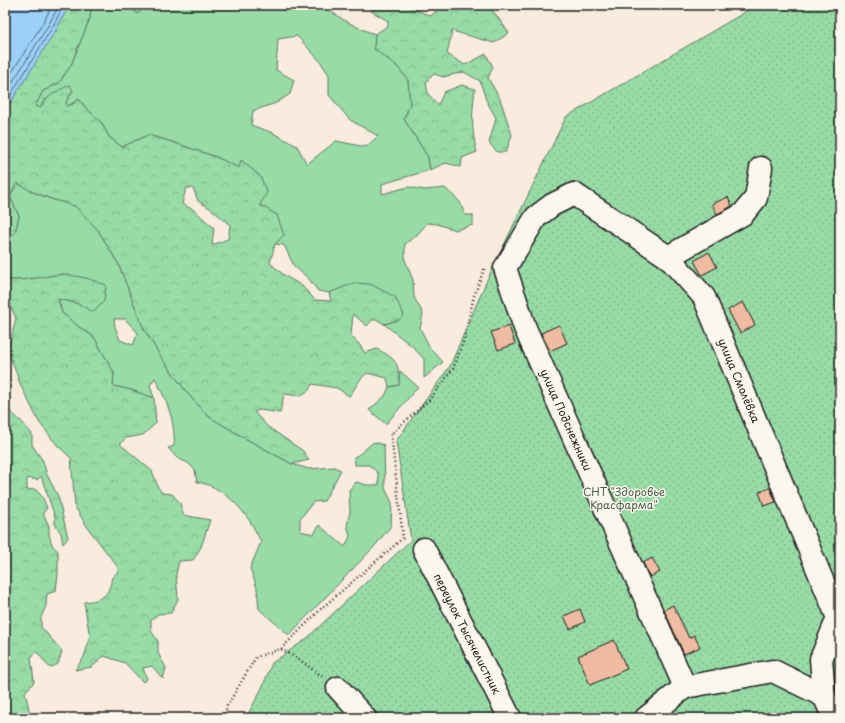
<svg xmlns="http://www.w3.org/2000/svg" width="845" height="723" font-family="'Playpen Sans',sans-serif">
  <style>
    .green { fill: #97dba6; stroke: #5a7c61; fill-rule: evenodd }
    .forest { fill: url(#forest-crowns); stroke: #5a7c61; fill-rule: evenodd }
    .garden { fill: url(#garden-dots); stroke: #5a7c61 }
    .water { fill: #9bd0f9; stroke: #6888a1 }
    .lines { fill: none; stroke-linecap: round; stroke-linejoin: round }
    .shore { stroke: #4f6474; stroke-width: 1 }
    .building { fill: #efbba1; stroke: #1c1c1c }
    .minor-casing { stroke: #1c1c1c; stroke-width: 25 }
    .path { stroke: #1c1c1c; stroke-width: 2.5; stroke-dasharray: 1 3; stroke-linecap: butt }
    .minor { stroke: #fbf7ec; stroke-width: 22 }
    .labels { text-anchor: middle; stroke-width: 3; stroke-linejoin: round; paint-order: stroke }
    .street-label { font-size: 11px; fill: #1c1c1c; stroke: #fbf7ec }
    .park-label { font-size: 11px; fill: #475f4c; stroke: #fbf7ec }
  </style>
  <defs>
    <pattern id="forest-crowns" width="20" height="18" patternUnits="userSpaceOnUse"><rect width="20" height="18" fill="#97dba6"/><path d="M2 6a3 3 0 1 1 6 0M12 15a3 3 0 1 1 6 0" fill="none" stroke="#82bb8e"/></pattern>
    <pattern id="garden-dots" width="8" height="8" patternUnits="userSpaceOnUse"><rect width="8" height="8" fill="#97dba6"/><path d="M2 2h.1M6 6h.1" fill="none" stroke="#82bb8e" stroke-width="1.8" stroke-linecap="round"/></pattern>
  </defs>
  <rect width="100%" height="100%" fill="#f9ebdd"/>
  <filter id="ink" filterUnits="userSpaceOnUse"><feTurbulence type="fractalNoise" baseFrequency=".025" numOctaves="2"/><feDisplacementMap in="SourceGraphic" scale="8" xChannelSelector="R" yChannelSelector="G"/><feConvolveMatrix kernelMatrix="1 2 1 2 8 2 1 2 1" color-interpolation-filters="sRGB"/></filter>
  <g filter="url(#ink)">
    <path class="green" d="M 91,5 L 127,5 L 138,14 L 145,5 L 324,5 C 337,18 357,28 375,34 L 374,49 L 397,66 L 408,80 L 410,104 L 404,119 L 428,157 L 430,170 L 382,184 L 382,194 L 408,187 L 425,190 L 445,188 L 460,202 L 465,215 L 473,215 L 473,225 L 455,230 L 437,224 L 427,223 L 417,235 L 405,244 L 405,260 L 413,280 L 414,297 L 423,314 L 420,328 L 430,348 L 443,362 L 424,378 L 424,359 L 412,346 L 384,324 L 399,320 L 334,291 L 329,293 L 318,291 L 309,279 L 294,266 L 284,245 L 275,244 L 276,215 L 260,205 L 241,161 L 239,168 L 216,157 L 169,141 L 148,135 L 122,147 L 109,137 L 101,122 L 87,109 L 79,99 L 67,107 L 66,102 L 73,90 L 44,100 L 40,109 L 35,106 L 43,91 L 59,83 L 71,65 L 90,18 ZM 297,36 L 320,61 L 329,75 L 329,95 L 350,120 L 378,136 L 366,147 L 336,141 L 307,164 L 297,146 L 273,133 L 251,125 L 253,111 L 276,103 L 290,94 L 294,80 L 276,70 L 278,39 Z
      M 17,183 L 33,192 L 51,199 L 75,206 L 98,230 L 118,263 L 144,329 L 161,357 L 188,394 L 208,416 L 243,437 L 292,464 L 309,469 L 334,467 L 341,470 L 324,501 L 313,502 L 300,519 L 300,531 L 314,534 L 319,525 L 345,547 L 350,536 L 347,525 L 350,512 L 349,490 L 356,482 L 367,485 L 379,485 L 378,473 L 369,465 L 355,465 L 354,457 C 362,454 366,447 374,442 L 384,445 L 385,488 L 392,503 L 391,526 L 374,547 L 289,635 L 259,609 L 257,588 L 250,568 L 261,542 C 251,520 237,500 215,488 C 210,485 203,483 197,482 L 195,470 L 188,463 L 177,458 L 168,448 L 174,446 C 176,422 166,399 155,378 L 150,385 L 154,398 L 131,390 L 113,386 L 114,373 L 94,337 L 79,327 L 62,313 L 58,299 L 76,303 L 94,311 L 64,274 C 45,276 27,281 7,280 L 5,278 L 5,243 L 15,233 L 19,216 L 10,197 ZM 114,319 L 125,319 L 138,333 L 133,345 L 120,340 L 115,327 Z
      M 400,371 L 418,387 L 386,424 L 369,410 L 385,396 L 389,387 L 399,385 Z"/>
    <path class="forest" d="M 69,5 L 91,5 L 90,18 L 71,65 L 59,83 L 43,91 L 35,106 L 40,108 C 47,96 57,91 70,85 L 73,90 L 66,102 L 67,106 L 73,104 L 78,99 L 87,109 L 101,122 L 109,137 L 122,147 L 148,135 L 169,141 L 216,157 L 239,168 L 241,160 L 260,176 L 267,192 L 260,205 L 277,215 L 284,235 L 275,244 L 270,263 L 284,275 L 302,286 L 315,300 L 331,301 L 329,293 L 354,283 L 370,284 L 395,297 L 404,315 L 399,320 L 384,324 L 378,320 L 372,320 L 367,326 L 353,314 L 351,336 L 359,344 L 365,353 L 377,349 C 396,359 400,363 399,385 L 389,387 L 387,378 L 367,373 C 357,381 357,387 349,396 L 337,388 L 312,384 L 309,390 L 300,396 L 284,394 L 280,413 L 260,410 L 254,412 L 268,427 L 303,451 L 309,460 L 292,464 L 243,437 L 208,416 L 188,394 L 161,357 L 144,329 L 118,263 L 98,230 L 75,206 L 51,199 L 33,192 L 17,183 L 10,197 L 19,216 L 15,233 L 5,243 L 5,111 L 56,30 ZM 186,188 L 193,188 L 198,201 L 210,208 L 230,225 L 228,239 L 212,245 L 214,228 L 194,210 L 182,204 Z
      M 127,5 L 145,5 L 138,14 Z
      M 380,5 L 404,5 L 431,16 L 442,5 L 481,5 L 491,8 L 509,33 L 494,43 L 452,31 L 447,54 L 465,65 L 486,54 L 493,67 L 488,78 L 500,99 L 512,135 L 506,152 L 497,152 L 489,143 L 496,118 L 486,100 L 480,81 L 464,72 L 443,77 L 434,74 L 426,82 L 428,94 L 438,105 L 444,92 L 462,85 L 475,89 C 472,111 471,131 477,152 L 462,158 L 461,167 L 446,163 L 430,170 L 428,157 L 404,119 L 410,104 L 408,80 L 397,66 L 374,49 L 375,34 L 388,26 L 388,21 L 371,11 Z
      M 64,274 L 86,278 L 106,285 L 104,301 L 94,312 L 76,303 L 58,299 L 62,313 L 79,327 L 94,337 L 114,373 L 113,386 L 131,390 L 154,398 L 156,423 L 143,435 L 126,438 L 120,444 L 152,471 L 158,487 L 162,493 L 172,494 L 180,503 L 183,515 L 210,520 L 201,547 L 193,560 L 179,561 L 176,574 L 178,599 L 171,613 L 158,614 L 151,620 L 151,631 L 158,641 L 158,653 L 166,668 L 163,679 L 152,666 L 143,668 L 147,679 L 143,682 L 125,663 L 104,656 L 92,667 L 75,670 L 84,657 L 90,638 L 84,602 C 103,600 109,596 112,577 L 118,572 L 117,566 L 88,528 L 75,507 L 71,458 L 57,445 L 39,422 L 21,386 L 8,351 L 16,318 L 7,299 L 5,300 L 5,278 L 7,280 C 27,281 45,276 64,274 Z
      M 5,407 L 22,422 L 32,434 L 32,445 L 43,461 L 47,475 L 58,496 L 68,538 L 63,544 L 61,533 L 55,524 L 55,517 L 41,476 L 37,480 L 27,478 L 27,490 L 35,489 C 42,495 44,500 47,508 L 43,513 L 49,526 L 49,534 L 52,545 L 58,551 L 58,573 L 56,591 L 47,594 L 46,606 L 41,617 L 41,627 L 62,651 L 58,664 L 50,668 L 37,652 L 31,657 L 34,682 L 25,692 L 31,718 L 5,718 Z"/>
    <path class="garden" d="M 752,5 L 840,5 L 840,718 L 246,718 L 262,688 L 272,663 L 305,640 L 411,540 L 396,441 L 450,366 L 487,280 L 566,117 L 752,8 Z"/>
    <path class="water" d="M 5,5 L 69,5 L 56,30 L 5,111 Z"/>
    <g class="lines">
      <path class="shore" d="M 5,83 L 43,23 L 52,5
        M 5,94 L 48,26 L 59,5
        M 5,104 L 52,28 L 64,5"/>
    </g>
    <path class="building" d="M 728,197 L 732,206 L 717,214 L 712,204 Z
      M 709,252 L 717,267 L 702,275 L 694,261 Z
      M 743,302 L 755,325 L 740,333 L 728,310 Z
      M 559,325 L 567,343 L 550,351 L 541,333 Z
      M 509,326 L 515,344 L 498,350 L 491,332 Z
      M 770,488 L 776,502 L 764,506 L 759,492 Z
      M 652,558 L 660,572 L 650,577 L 643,563 Z
      M 673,605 L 689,638 L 694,635 L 700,647 L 684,654 L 664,610 Z
      M 580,609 L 585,622 L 570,629 L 564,616 Z
      M 614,640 L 627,669 L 590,685 L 578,656 Z"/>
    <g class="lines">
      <g class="minor-casing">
        <g id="minor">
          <path d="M 668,257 L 743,214 L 756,198 L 761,168"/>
          <path id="s1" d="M 424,549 L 510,718"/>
          <path id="s2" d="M 685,687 L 525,328 L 505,268 L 536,217 L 552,205 L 574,194 L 668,257 L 704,297 L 838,618"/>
          <path d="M 338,688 L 365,718"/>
          <path d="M 646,718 L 685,687 L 773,671 L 824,696"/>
          <path d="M 834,718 L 824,696 L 821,659 L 838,618 L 840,617"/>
        </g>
      </g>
      <path class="path" d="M 281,649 L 322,608 L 403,538 L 391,434 L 429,400 L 453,369 L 464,340 L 474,296 L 485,267
        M 224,718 L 227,706 L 256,657 L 281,649 L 300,660 L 323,677"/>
      <use href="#minor" class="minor"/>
    </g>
  </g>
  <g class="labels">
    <g class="street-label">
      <text dy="4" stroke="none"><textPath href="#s2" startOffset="818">улица Смолёвка</textPath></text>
      <text transform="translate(566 420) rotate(66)" y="4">улица Подснежники</text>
      <text dy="4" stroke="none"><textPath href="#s1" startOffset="95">переулок Тысячелистник</textPath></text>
    </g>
    <g class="park-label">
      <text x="624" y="496">СНТ "Здоровье<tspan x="624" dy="13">Красфарма"</tspan></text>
    </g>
  </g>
  <rect width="845" height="723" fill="none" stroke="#fbf7ec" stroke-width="20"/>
  <rect x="10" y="10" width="825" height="703" fill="none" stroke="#1c1c1c" stroke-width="1.5" filter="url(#ink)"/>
</svg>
